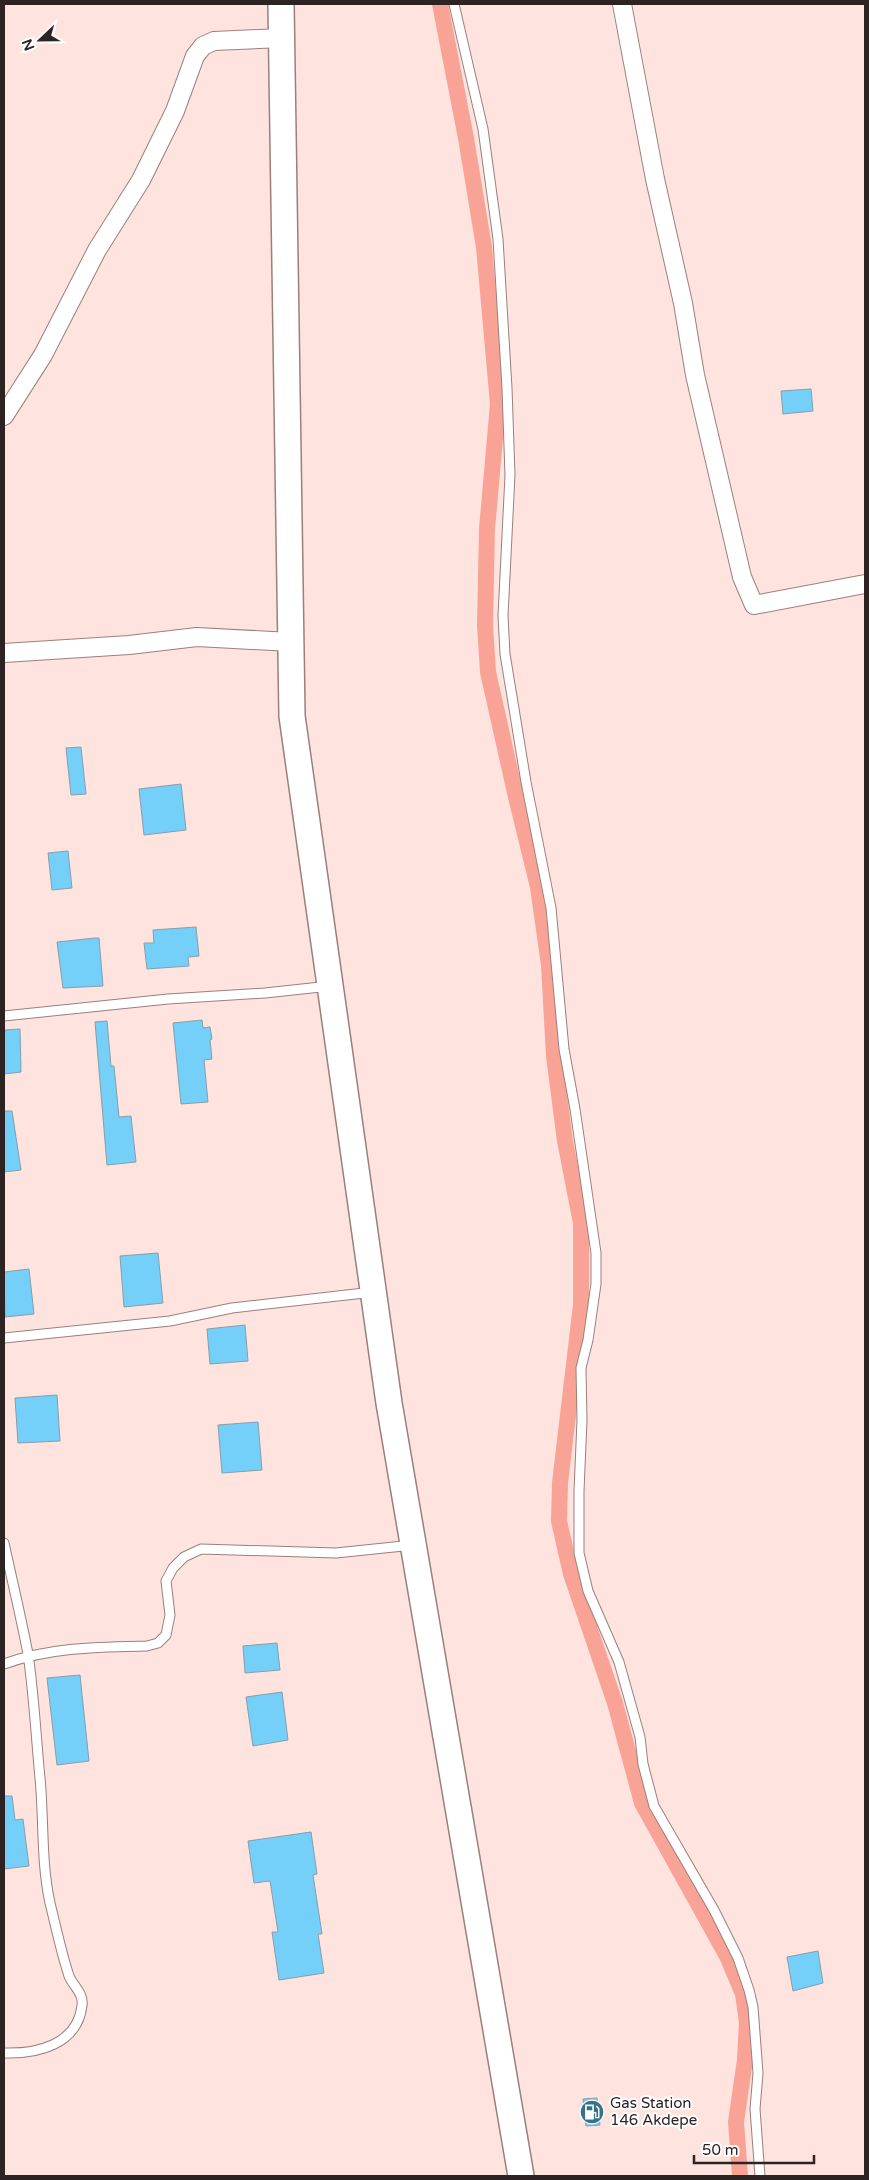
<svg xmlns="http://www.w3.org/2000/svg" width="869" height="2180" font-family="'Varela Round',sans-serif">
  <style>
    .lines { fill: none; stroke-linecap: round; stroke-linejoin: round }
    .canal { stroke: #f9a396; stroke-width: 16 }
    .building { fill: #74d0f9; stroke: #869ea9 }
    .service-casing { stroke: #99807c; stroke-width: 11 }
    .minor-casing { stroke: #99807c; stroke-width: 20 }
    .secondary-casing { stroke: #99807c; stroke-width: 28 }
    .service { stroke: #fff; stroke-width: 9 }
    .minor { stroke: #fff; stroke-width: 18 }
    .secondary { stroke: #fff; stroke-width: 25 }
    .labels { text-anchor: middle; stroke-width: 4; stroke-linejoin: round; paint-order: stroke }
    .poi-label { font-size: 15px; fill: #2d2322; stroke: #fff; text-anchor: start }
  </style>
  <rect width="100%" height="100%" fill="#ffe3df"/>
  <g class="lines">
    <path class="canal" d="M 440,4 L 466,138 L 484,247 L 498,404 L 487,529 L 485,625 L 488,672 L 516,797 L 538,887 L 549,965 L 554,1056 L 565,1141 L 581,1223 L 581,1305 L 560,1483 L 559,1521 L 571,1574 L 615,1703 L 642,1803 L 727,1956 L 743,1994 L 747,2022 L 745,2060 L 736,2122 L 740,2176"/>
  </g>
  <path class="building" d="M 811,389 L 813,411 L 783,414 L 781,391 Z
    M 81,747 L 86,794 L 71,795 L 66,748 Z
    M 181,784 L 186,830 L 144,835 L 139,789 Z
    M 68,851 L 72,888 L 52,890 L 48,853 Z
    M 196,927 L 199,956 L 188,957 L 189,966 L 147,969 L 144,943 L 154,943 L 153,930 Z
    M 95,938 L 99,938 L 103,986 L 63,988 L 57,942 Z
    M 202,1020 L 203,1028 L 210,1027 L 212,1039 L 210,1040 L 212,1059 L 204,1060 L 208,1102 L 181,1104 L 173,1023 Z
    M 107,1021 L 111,1066 L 114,1066 L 119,1117 L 131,1116 L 136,1162 L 107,1165 L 95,1022 Z
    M 20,1029 L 21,1072 L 4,1074 L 4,1030 Z
    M 4,1111 L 12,1111 L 21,1170 L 4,1172 Z
    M 158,1253 L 163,1303 L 124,1307 L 120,1256 Z
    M 29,1269 L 34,1314 L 5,1317 L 4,1272 Z
    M 245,1325 L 248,1361 L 210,1364 L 207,1329 Z
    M 57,1395 L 60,1441 L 18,1443 L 15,1398 Z
    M 258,1422 L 262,1470 L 222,1473 L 218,1425 Z
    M 277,1643 L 280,1670 L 245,1673 L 243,1646 Z
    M 80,1675 L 89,1761 L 57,1765 L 47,1678 Z
    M 282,1692 L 288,1740 L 253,1746 L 246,1697 Z
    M 4,1796 L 12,1796 L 15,1820 L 23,1819 L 29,1866 L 4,1869 Z
    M 311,1832 L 317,1874 L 313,1875 L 322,1934 L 318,1934 L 324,1973 L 279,1980 L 272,1932 L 278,1932 L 270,1881 L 254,1883 L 248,1841 Z
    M 818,1951 L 823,1983 L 793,1991 L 787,1957 Z
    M 597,2098 L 600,2125 L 586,2126 L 583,2099 Z"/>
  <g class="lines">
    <g class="service-casing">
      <path id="service" d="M 454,4 L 483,129 L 498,239 L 507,388 L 510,475 L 503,616 L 505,654 L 526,782 L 551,908 L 564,1049 L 575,1109 L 596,1253 L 596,1284 L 588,1340 L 581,1368 L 582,1420 L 579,1491 L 579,1553 L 588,1591 L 619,1662 L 640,1737 L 643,1764 L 654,1806 L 714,1910 L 738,1958 L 749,1990 L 753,2007 L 758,2073 L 755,2109 L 760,2176
        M 4,1016 L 168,999 L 265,993 L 330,986
        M 4,1338 L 170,1321 L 232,1308 L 373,1292
        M 4,1543 C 12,1580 21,1617 28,1654 C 34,1695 36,1737 40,1778 C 44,1819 41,1862 50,1903 C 56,1927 61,1952 69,1976 C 73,1986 84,1993 82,2006 C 77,2045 37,2054 4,2053
        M 4,1664 C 49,1647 99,1647 147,1646 L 158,1643 L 166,1635 L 170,1615 L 166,1581 L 173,1568 L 184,1557 L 201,1549 L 336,1553 L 413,1545"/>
    </g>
    <g class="minor-casing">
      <path id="minor" d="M 622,4 L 655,179 L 683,303 L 695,375 L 742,577 L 754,605 L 865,584
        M 4,416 L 43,355 L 97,250 L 141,180 L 175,111 L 195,56 L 203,46 L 214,41 L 281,38
        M 4,653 L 129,645 L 197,637 L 291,642"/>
    </g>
    <g class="secondary-casing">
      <path id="secondary" d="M 281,4 L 292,716 L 389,1403 L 521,2176"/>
    </g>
    <use href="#service" class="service"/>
    <use href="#minor" class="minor"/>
    <use href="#secondary" class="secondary"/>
  </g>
  <defs>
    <g id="fuel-disc" transform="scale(1.25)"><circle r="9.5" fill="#37718a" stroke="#fff"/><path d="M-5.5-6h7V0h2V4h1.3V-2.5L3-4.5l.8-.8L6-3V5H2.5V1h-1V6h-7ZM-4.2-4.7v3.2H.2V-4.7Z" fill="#fff"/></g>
  </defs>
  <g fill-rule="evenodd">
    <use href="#fuel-disc" x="592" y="2112"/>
  </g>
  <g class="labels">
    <g class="poi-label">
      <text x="610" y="2108">Gas Station<tspan x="610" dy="17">146 Akdepe</tspan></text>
    </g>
  </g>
  <rect width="869" height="2180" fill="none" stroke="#2d2322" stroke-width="10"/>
  <g transform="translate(40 40) rotate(248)" stroke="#ffffff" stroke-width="4" paint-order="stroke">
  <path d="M0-4L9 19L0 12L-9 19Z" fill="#2d2322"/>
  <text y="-8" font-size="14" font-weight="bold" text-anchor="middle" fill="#2d2322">N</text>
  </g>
  <path d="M694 2155v8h120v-8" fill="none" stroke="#2d2322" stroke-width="2.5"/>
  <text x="702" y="2155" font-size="15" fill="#2d2322" stroke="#ffffff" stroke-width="4" paint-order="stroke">50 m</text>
</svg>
